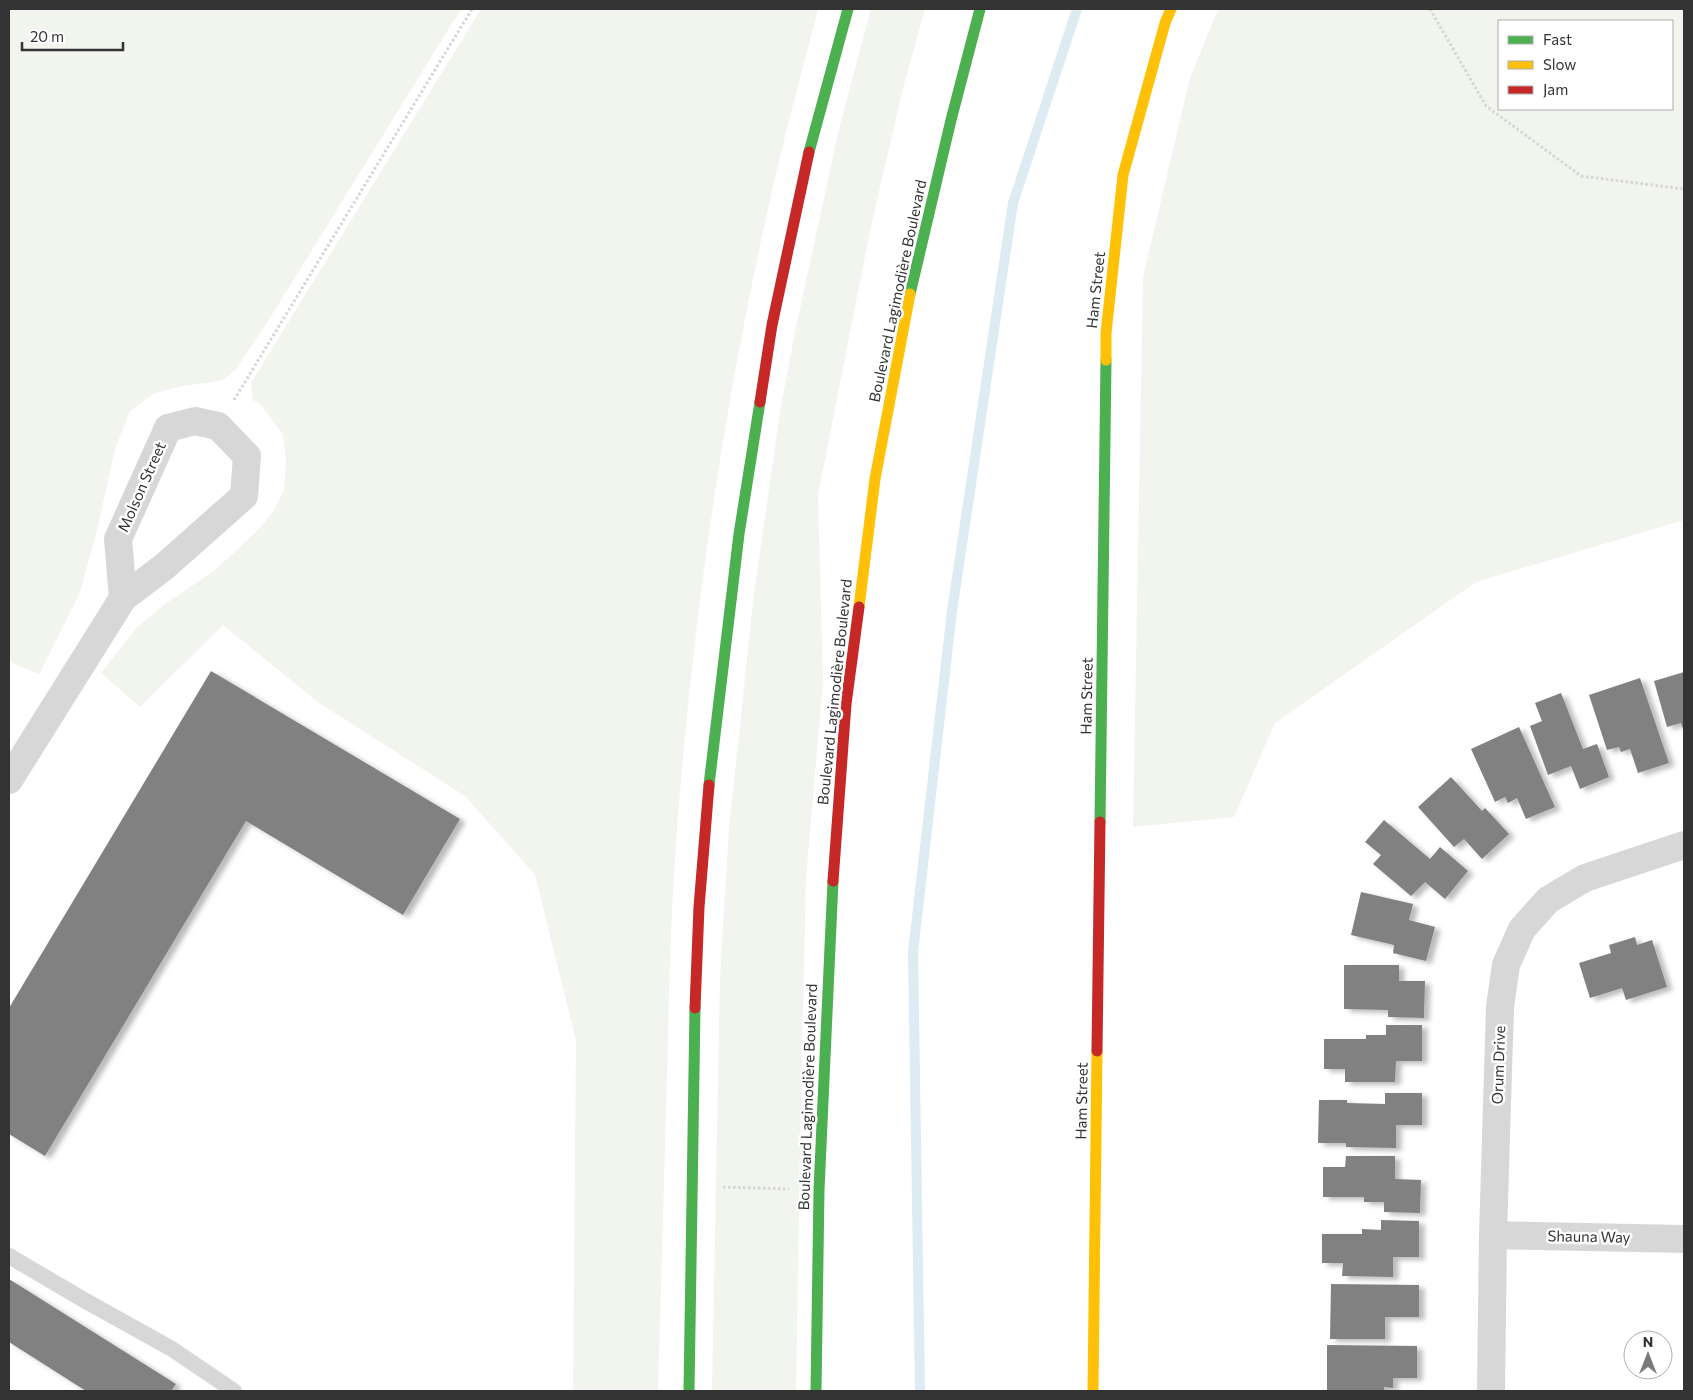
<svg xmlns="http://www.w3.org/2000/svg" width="1693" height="1400" font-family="Commissioner,sans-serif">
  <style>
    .green { fill: #f1f5ed; fill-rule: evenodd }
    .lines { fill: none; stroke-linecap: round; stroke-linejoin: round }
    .stream { stroke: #ddebf3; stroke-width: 10 }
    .building { fill: #818181; filter: url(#shadow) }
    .path { stroke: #d6d6d6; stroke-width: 3; stroke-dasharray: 2.5 2.5; stroke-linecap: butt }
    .lane { stroke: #d7d7d7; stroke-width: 16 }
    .street { stroke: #d7d7d7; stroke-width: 28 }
    .fast { stroke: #4caf50; stroke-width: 11 }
    .slow { stroke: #ffc107; stroke-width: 11 }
    .jam { stroke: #c62828; stroke-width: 11 }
    .labels { text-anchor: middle; stroke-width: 5; stroke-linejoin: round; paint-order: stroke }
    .street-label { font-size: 15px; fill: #333; stroke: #fff }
  </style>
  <defs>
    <filter id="shadow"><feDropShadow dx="5.5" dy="3" stdDeviation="2.5" flood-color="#0004"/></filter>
  </defs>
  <rect width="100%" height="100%" fill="#fff"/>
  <path class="green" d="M 9,9 L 461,9 L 265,326 L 236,369 L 223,380 L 207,383 L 182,386 L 153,394 L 130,411 L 115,449 L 97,530 L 80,592 L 39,674 L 9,662 Z
    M 481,9 L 818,9 C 805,61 790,113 778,165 C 728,379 695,597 678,816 C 671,903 669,989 667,1076 C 664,1181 661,1286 658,1391 L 573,1391 L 576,1040 L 535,875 L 465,796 L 319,703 L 223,625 L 140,707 L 101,673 L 136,628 L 165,604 L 214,571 L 256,532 L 273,512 L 284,491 L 286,461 L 283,434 L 260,404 L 253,400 L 251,383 Z
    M 871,9 L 925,9 L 903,88 L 870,231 L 818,495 L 823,681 L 806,878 L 800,1142 L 796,1391 L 712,1391 L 720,977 L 729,829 L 754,593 L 781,406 L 795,332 L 839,129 Z
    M 1218,9 L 1684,9 L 1684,520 L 1476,582 L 1275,723 L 1234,817 L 1133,827 L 1143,277 L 1190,78 ZM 1499,21 L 1672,21 L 1672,109 L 1499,109 Z"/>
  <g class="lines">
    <path class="stream" d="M 920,1391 L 913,952 L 952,611 L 1013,203 L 1077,9"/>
  </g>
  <path class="building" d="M 211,671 L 460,819 L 403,915 L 246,821 L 45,1156 L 9,1134 L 9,1008 Z
    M 1684,672 L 1684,728 L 1683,729 L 1681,723 L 1667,727 L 1654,681 Z
    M 1640,678 L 1669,763 L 1638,773 L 1630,749 L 1621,752 L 1619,747 L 1607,750 L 1589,695 Z
    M 1561,693 L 1583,749 L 1597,744 L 1609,777 L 1580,789 L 1571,766 L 1548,775 L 1530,726 L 1542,721 L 1535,703 Z
    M 1519,727 L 1555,807 L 1526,819 L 1517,798 L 1508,803 L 1505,797 L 1495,802 L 1471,749 Z
    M 1451,777 L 1482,811 L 1485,808 L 1509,834 L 1482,859 L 1464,839 L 1454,847 L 1418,807 Z
    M 1384,820 L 1430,859 L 1440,847 L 1468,871 L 1445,899 L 1425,882 L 1411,896 L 1373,864 L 1381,855 L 1365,842 Z
    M 1361,892 L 1413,904 L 1409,920 L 1435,927 L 1426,961 L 1393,953 L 1394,945 L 1351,935 Z
    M 1635,937 L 1637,945 L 1652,940 L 1667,987 L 1626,1000 L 1622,988 L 1590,998 L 1579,963 L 1611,953 L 1609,945 Z
    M 1344,965 L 1399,965 L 1399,981 L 1425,981 L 1424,1018 L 1388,1017 L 1388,1010 L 1344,1009 Z
    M 1386,1025 L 1422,1025 L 1422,1061 L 1396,1061 L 1395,1082 L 1345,1082 L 1345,1069 L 1324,1069 L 1324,1039 L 1366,1039 L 1366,1035 L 1386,1035 Z
    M 1385,1093 L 1422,1093 L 1422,1125 L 1396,1125 L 1396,1148 L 1346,1147 L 1346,1143 L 1318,1143 L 1319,1100 L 1347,1100 L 1347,1103 L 1385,1104 Z
    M 1346,1156 L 1395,1156 L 1395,1179 L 1421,1180 L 1420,1213 L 1384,1212 L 1384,1202 L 1364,1202 L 1364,1197 L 1323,1197 L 1323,1167 L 1345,1167 Z
    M 1381,1220 L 1419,1221 L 1419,1257 L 1393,1257 L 1393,1277 L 1342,1276 L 1343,1263 L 1322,1263 L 1322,1234 L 1362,1234 L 1362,1229 L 1381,1230 Z
    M 9,1279 L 176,1384 L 171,1391 L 86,1391 L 9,1342 Z
    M 1331,1284 L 1419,1285 L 1419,1317 L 1385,1317 L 1385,1339 L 1330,1339 Z
    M 1327,1345 L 1417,1346 L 1417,1378 L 1393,1378 L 1393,1388 L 1384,1387 L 1384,1391 L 1327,1391 Z"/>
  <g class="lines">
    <path class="path" d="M 1430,9 L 1486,106 L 1581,176 L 1684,189
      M 234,400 L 472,9
      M 723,1187 L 789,1189"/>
    <path class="lane" d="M 9,1256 L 84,1300 L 172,1349 L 234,1391"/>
    <path class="street" d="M 9,780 L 123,598 L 118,539 L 168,428 L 195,421 L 218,426 L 247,456 L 244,496 L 165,566 L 123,598
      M 1493,1235 L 1684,1239
      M 1491,1391 L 1493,1235 L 1500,1007 L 1506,965 L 1522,929 L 1548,900 L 1585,878 L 1684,845"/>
    <path class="fast" d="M 809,152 L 848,9
      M 910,294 L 951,120 L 980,9
      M 709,785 L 739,534 L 760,402
      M 1100,822 L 1106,360
      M 689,1391 L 695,1008
      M 816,1391 L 819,1190 L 833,881"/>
    <path class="slow" d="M 1106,360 L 1106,333 L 1123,175 L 1165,23 L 1171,9
      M 859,607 L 875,479 L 910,294
      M 1093,1391 L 1097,1051"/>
    <path class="jam" d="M 760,402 L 772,325 L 809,152
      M 833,881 L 846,704 L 859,607
      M 695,1008 L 699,907 L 709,785
      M 1097,1051 L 1100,822"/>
  </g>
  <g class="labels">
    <g class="street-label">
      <text transform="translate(1096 290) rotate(-84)" y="5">Ham Street</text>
      <text transform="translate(898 291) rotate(-78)" y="5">Boulevard Lagimodière Boulevard</text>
      <text transform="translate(142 487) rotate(-66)" y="5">Molson Street</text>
      <text transform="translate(835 692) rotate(-84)" y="5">Boulevard Lagimodière Boulevard</text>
      <text transform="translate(1087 696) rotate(-89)" y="5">Ham Street</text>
      <text transform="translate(1499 1065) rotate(-88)" y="5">Orum Drive</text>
      <text transform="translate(808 1097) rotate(-88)" y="5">Boulevard Lagimodière Boulevard</text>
      <text transform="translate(1082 1101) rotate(-89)" y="5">Ham Street</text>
      <text transform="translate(1589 1237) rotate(1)" y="5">Shauna Way</text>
    </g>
  </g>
  <rect width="1693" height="1400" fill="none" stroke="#333333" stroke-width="20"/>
  <rect x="1498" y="20" width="175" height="90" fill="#ffffff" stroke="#adadad"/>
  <rect x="1508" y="36" width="25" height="8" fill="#4caf50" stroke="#adadad"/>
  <text x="1543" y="45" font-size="15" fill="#333333">Fast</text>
  <rect x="1508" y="61" width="25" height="8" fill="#ffc107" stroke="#adadad"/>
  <text x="1543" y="70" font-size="15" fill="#333333">Slow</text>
  <rect x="1508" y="86" width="25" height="8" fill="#c62828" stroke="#adadad"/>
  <text x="1543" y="95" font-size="15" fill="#333333">Jam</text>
  <g transform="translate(1648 1355)"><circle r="24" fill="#ffffff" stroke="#adadad"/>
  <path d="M0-4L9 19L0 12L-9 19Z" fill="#7a7a7a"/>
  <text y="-8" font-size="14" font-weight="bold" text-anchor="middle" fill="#333333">N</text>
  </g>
  <path d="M22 42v8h101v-8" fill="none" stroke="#333333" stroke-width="2.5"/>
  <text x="30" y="42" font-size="15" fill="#333333" stroke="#ffffff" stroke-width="4" paint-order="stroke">20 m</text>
</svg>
